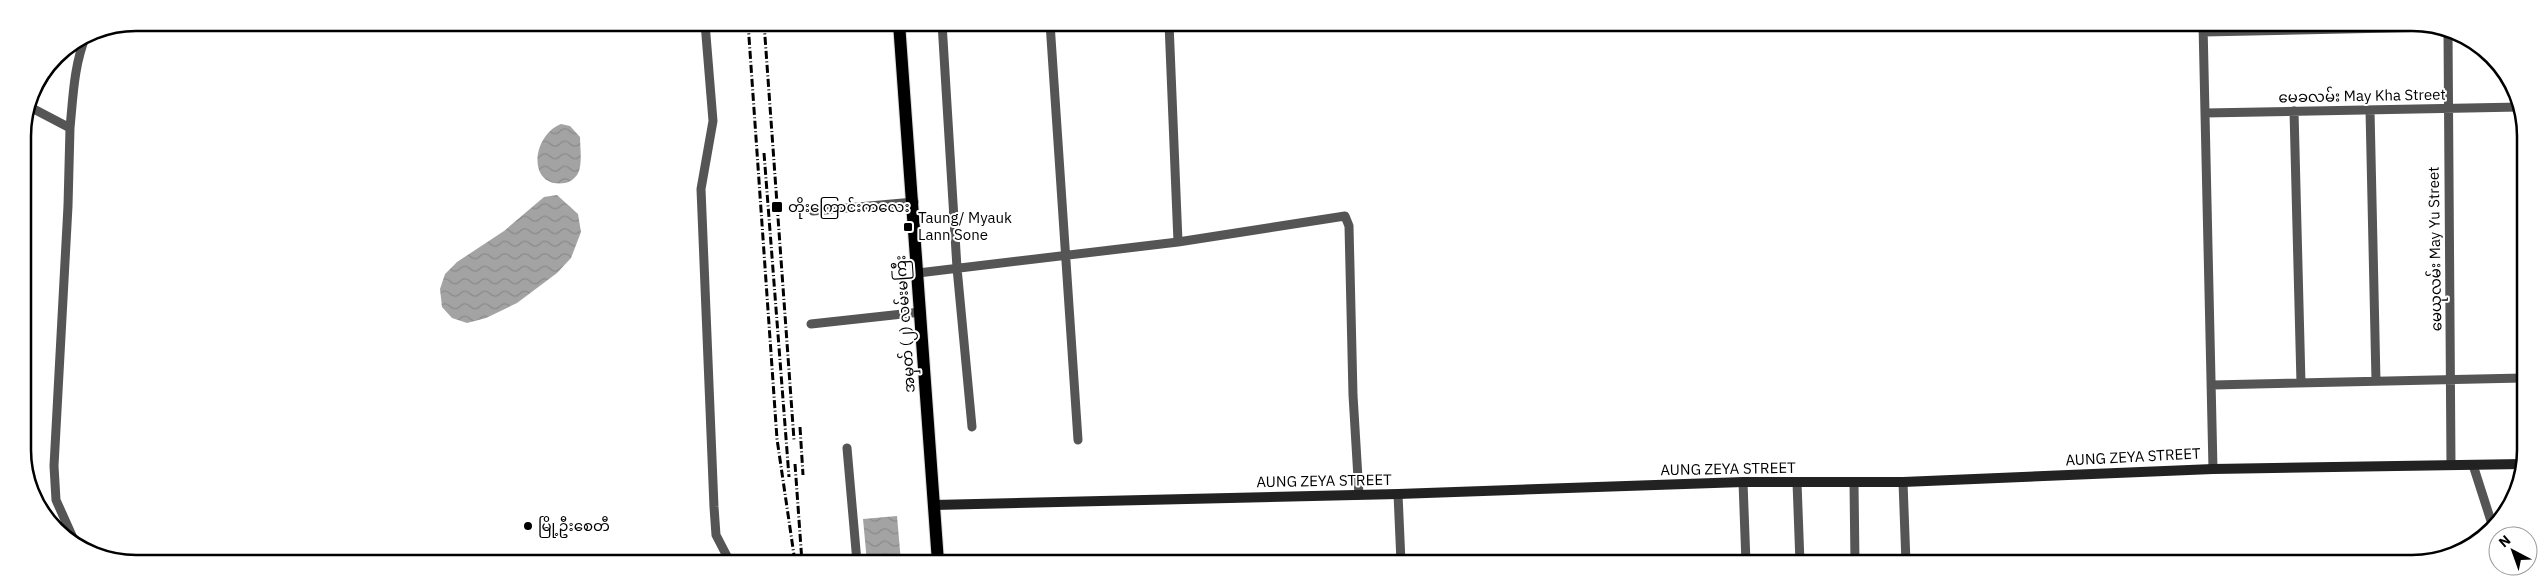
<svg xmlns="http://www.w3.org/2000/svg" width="2548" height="586" font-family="'IBM Plex Sans','Noto Sans Myanmar',sans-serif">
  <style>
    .water { fill: url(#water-waves) }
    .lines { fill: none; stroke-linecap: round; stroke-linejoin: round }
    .primary-casing { stroke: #dbdbdb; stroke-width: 14 }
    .street { stroke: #555; stroke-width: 9 }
    .secondary { stroke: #222; stroke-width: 10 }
    .primary { stroke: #000; stroke-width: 12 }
    .rail { stroke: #000; stroke-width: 3; stroke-dasharray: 8 2.5 1 2.5; stroke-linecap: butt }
    .poi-dot { fill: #000; stroke: #fff; stroke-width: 2 }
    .labels { text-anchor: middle; stroke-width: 4; stroke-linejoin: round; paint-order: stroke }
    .street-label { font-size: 15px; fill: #000; stroke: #fff }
    .poi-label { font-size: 15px; fill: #000; stroke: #fff; text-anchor: start }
    .rim { fill: none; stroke: #000; stroke-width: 2.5 }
  </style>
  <defs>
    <pattern id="water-waves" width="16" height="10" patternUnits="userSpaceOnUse" patternTransform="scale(1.25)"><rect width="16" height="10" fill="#a3a3a3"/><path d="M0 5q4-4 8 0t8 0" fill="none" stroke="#8b8b8b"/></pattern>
  </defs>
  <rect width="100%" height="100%" fill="#fff"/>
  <path class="water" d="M 561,124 L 570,126 L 580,137 C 580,147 583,166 577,175 C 574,179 570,182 565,183 C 527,189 531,136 561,124 Z
    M 557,195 L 578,214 L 581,232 L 571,258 L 557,273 L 517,303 L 486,318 L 467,323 L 452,318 L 442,307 L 440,289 L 445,274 L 457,262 L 504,231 L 544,197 Z
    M 897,516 L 901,562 L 867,562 L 863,519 Z"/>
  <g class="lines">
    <g class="primary-casing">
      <path id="primary" d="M 899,23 L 938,562"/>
    </g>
    <path class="street" d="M 705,23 L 713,121 L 701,189 L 714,507 L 716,535 L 730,562
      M 942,23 L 957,268 L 972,427
      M 1050,23 L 1078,440
      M 1169,23 L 1178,242
      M 2203,24 L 2213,469
      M 2203,32 L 2438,27
      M 2448,32 L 2451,465
      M 28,106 L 70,128 L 68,206 L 54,466 L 56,500 L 74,540
      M 2370,110 L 2376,381
      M 2294,111 L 2301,383
      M 2205,113 L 2520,107
      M 70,128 C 73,97 74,64 86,36
      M 813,211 L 914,202
      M 918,273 L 1178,242 L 1345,216 L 1349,226 L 1353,395 L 1359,495
      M 811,324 L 921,312
      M 2212,385 L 2523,378
      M 847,448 L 857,562
      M 2473,465 L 2492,524
      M 1743,482 L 1746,563
      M 1797,482 L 1800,563
      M 1903,482 L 1906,563
      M 1854,483 L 1855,563
      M 1398,494 L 1401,562
      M 1182,562 L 1214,562"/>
    <path class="secondary" d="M 934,505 L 1398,494 L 1743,482 L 1903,482 L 2213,469 L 2523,464"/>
    <use href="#primary" class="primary"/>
    <path class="rail" d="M 748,23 L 777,439 L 795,562
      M 764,23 L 794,440
      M 764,153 L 789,477
      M 800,427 L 803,475
      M 795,464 L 802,562"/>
  </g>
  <g class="poi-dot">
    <rect x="771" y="201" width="12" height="12" rx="2.5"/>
    <rect x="903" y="222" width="10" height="10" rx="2.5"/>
    <circle cx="528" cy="526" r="5"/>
  </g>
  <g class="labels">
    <g class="street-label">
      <text transform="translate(2362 96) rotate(-1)" y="5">မေခလမ်း May Kha Street</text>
      <text transform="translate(2435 249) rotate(-91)" y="5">မေယုလမ်း May Yu Street</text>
      <text transform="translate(905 324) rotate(-94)" y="5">အမှတ် (၂) လမ်းမကြီး</text>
      <text transform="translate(2133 457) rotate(-3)" y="5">AUNG ZEYA STREET</text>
      <text transform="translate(1728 469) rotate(-1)" y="5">AUNG ZEYA STREET</text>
      <text transform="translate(1324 481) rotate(-1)" y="5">AUNG ZEYA STREET</text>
    </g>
    <g class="poi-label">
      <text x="788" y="212">တိုးကြောင်းကလေး</text>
      <text x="918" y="223">Taung/ Myauk<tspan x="918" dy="17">Lann Sone</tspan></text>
      <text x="538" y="531">မြို့ဦးစေတီ</text>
    </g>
  </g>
  <path d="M0 0H2548V586H0ZM136 31H2412A105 105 0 0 1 2517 136V450A105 105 0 0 1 2412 555H136A105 105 0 0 1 31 450V136A105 105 0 0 1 136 31Z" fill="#fff" fill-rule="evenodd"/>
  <path class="rim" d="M136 31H2412A105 105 0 0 1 2517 136V450A105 105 0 0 1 2412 555H136A105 105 0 0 1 31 450V136A105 105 0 0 1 136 31Z"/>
  <g transform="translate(2513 551) rotate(319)"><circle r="24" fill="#ffffff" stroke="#999999"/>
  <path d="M0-4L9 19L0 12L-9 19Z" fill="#000000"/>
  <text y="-8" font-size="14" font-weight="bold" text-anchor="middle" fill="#000000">N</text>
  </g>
</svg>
